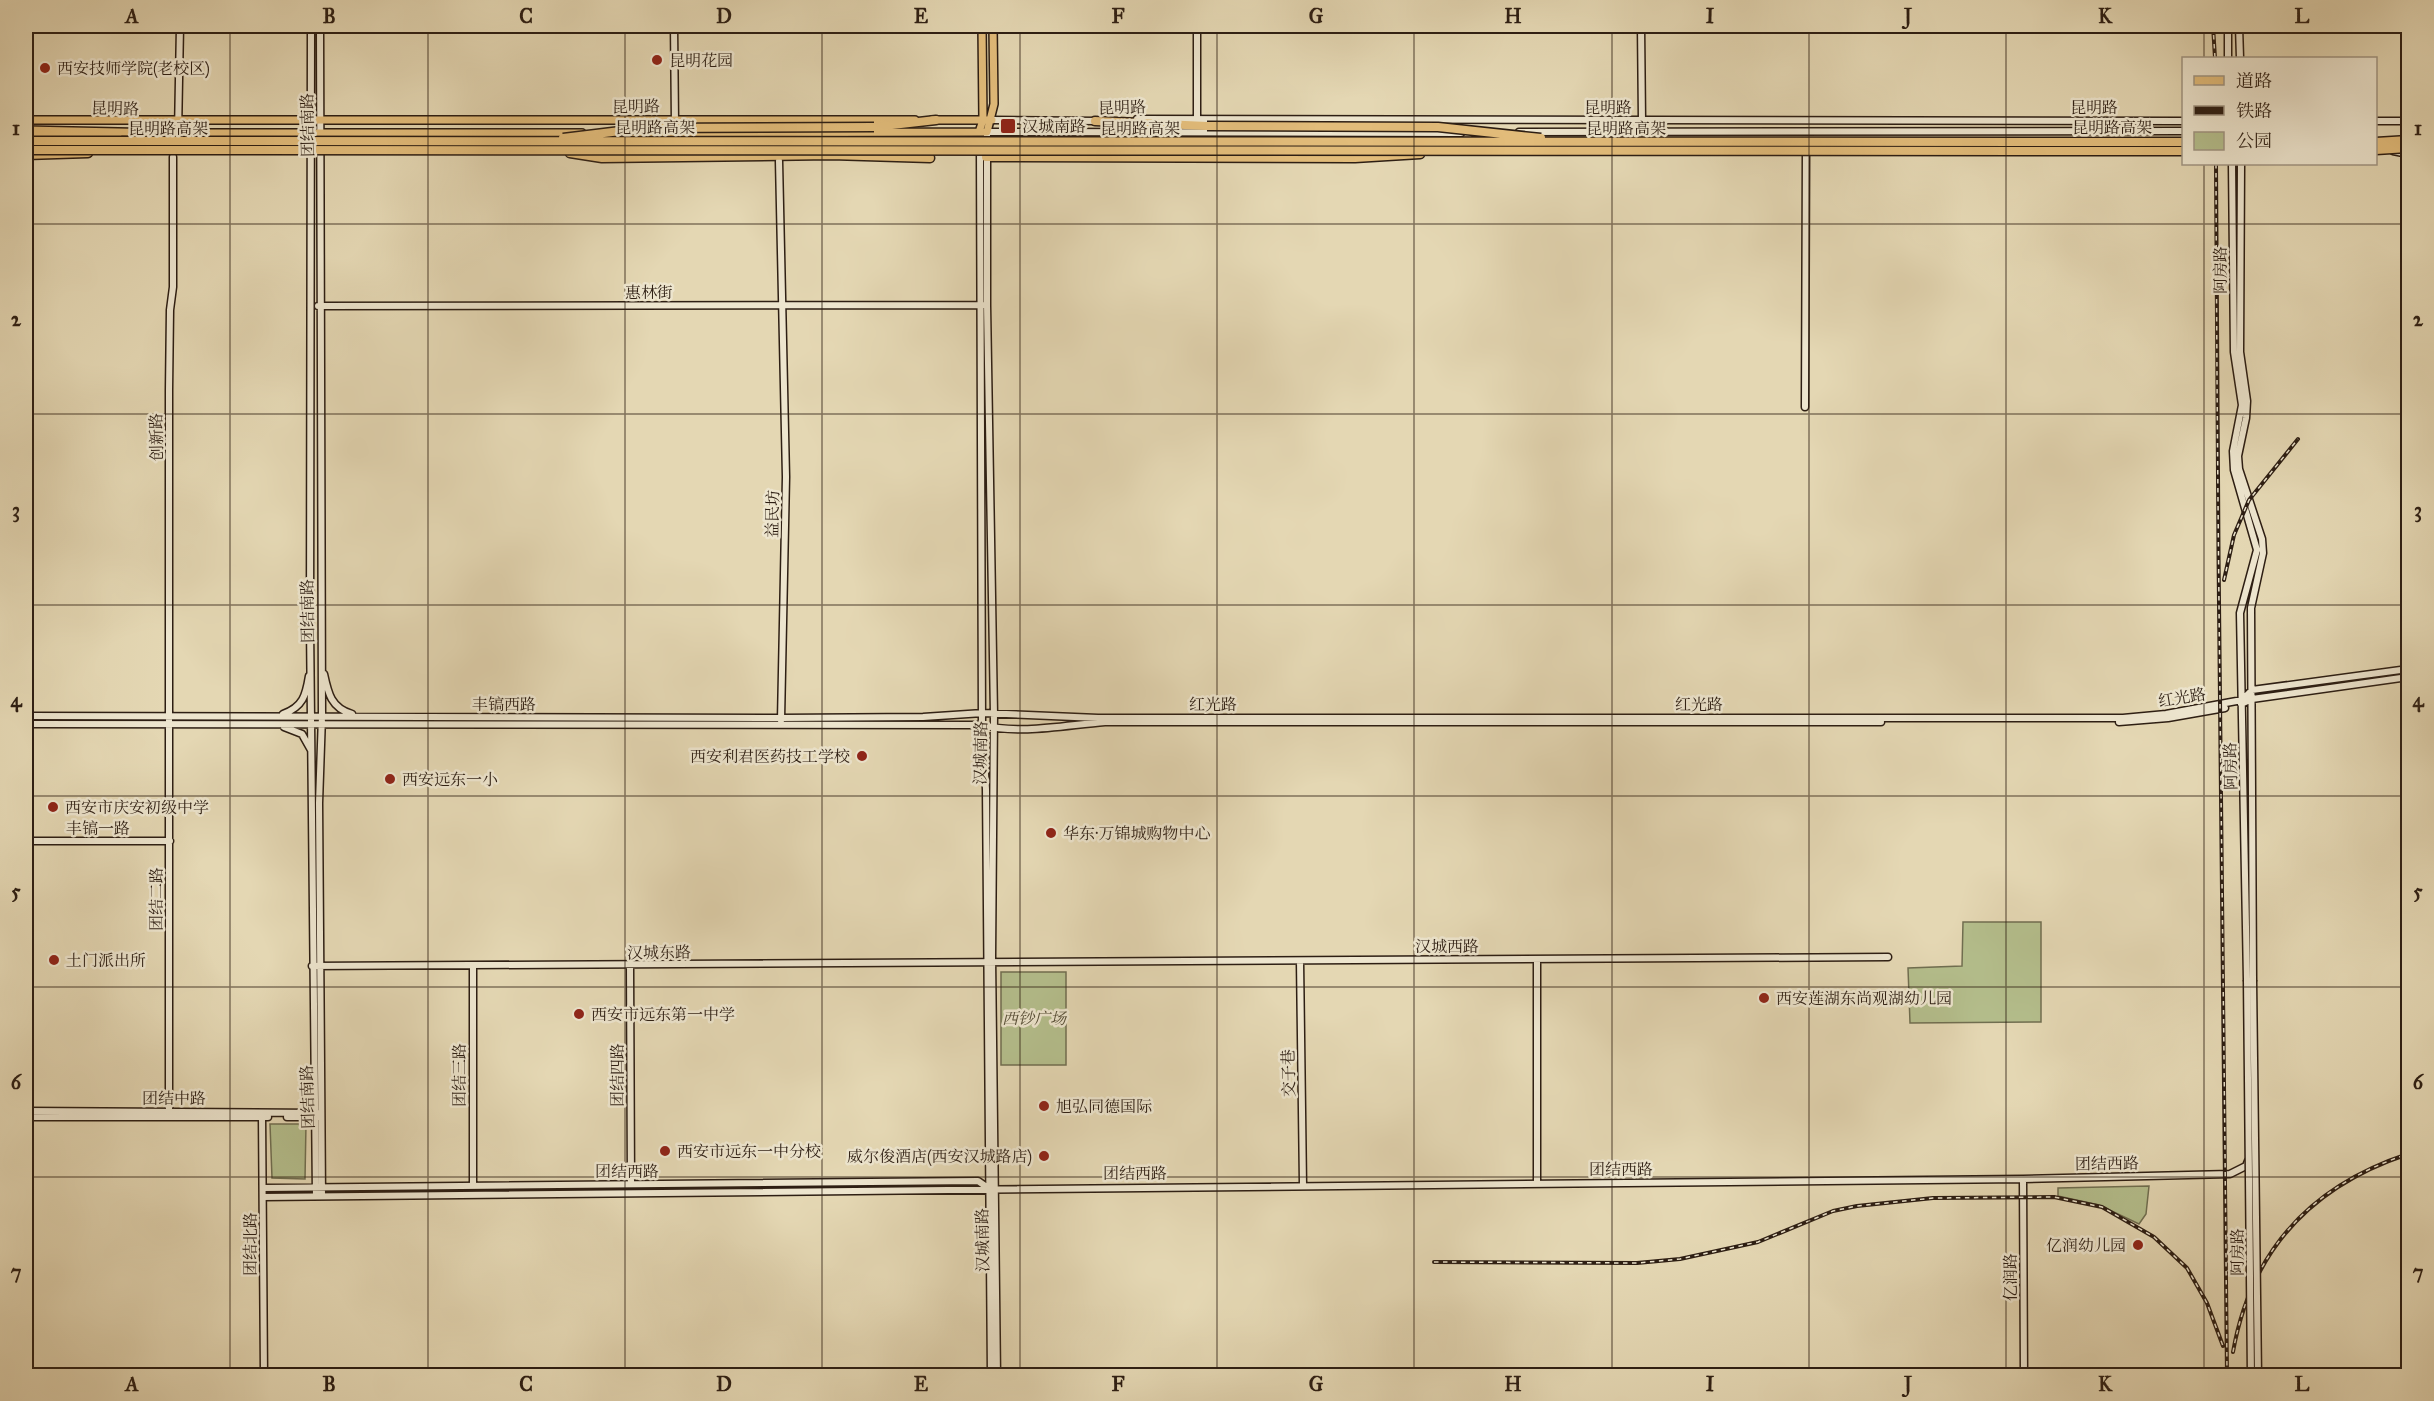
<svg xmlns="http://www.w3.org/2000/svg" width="2434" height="1401" font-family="'IM FELL Great Primer','Noto Serif SC',serif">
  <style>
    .green { fill: #b4be8c; stroke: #706e50; stroke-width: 1.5 }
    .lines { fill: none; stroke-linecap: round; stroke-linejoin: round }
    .secondary-casing { stroke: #2d1e13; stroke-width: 9 }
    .primary-casing { stroke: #2d1e13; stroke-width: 10 }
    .highway-casing { stroke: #2d1e13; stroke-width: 11 }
    .secondary { stroke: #ede5ce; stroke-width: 6 }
    .primary { stroke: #e2bc7a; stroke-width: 7 }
    .highway { stroke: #e2bc7a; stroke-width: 8 }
    .rail-casing { stroke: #2d1e13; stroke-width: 4 }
    .rail { stroke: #ede5ce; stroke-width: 1.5; stroke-dasharray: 4.5; stroke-linecap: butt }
    .secondary-bridge-casing { stroke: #2d1e13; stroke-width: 9; stroke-linecap: butt }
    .highway-bridge-casing { stroke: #2d1e13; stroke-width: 11; stroke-linecap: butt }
    .secondary-bridge { stroke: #ede5ce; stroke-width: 6 }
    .highway-bridge { stroke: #e2bc7a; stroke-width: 8 }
    .grid { fill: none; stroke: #2d1e13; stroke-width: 1.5; stroke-opacity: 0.55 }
    .poi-dot { fill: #8f2418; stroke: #ede5ce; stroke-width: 2 }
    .labels { text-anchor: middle; stroke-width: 5; stroke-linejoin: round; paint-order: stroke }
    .poi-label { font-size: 16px; fill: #2d1e13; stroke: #ede5ce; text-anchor: start }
    .street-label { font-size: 16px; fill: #2d1e13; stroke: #ede5ce }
    .park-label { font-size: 16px; font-style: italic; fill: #564e37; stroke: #ede5ce }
    .neatline { fill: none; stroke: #2d1e13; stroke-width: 2 }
    .grid-label { font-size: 20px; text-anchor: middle; font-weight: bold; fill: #2d1e13 }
  </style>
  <rect width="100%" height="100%" fill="#e4d7b3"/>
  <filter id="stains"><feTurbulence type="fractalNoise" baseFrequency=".00333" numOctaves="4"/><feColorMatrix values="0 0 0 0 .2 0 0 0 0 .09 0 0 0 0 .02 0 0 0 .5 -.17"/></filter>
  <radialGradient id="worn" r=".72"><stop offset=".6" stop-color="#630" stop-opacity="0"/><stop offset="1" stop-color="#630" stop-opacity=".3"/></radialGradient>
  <path class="green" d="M 1963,922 L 2041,922 L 2041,1022 L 1910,1023 L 1908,968 L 1962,966 Z
    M 1001,972 L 1066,972 L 1066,1065 L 1001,1065 Z
    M 270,1124 L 306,1124 L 305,1179 L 272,1178 Z
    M 2149,1186 L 2146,1214 L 2139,1224 L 2099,1205 L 2058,1196 L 2058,1188 Z"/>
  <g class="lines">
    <g class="secondary-casing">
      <path id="secondary" d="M 311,26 L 310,625 L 316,1196
        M 320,26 L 322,716 L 319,803 L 322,1196
        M 674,26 L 675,123
        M 1641,26 L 1642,121
        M 2228,26 L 2228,58
        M 2239,26 L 2240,58
        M 1137,119 L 2184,121
        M 1197,119 L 1197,26
        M 992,120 L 1097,121
        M 2376,121 L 2408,121
        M 1519,132 L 2184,131
        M 178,133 L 180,26
        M 980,148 L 982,725 L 986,789 L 991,1376
        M 2393,151 L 2408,154
        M 779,161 L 786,477 L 781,720
        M 2232,164 L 2234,352 L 2242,405 L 2233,451 L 2234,470 L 2257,550 L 2240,613 L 2247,980
        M 2241,164 L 2240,352 L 2247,401 L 2246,418 L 2238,456 L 2239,469 L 2262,539 L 2263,553 L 2251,608 L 2253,980
        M 318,306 L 983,305
        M 1805,407 L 1806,148
        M 324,674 C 328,693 331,708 352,714
        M 2241,704 L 2252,699 L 2408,677
        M 283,714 C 303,707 306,695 309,676
        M 26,716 L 781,718 L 923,717 L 983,713 L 1098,718 L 2123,718 L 2166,714 L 2242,700 L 2252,690 L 2408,669
        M 2119,722 L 2168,718 L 2225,708
        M 26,724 L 982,725 C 1020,735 1066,725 1105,722 L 1881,722
        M 284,727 L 302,734 L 311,750
        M 26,841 L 170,841
        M 1300,961 L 1303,1185
        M 473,965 L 473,1185
        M 312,966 L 1888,957
        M 630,966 L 631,1184
        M 26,1111 L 318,1113
        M 262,1115 L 264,1376
        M 26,1117 L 268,1117
        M 169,1117 L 169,390 L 170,310 L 173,287 L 173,157
        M 287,1117 L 319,1117
        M 2023,1179 L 2024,1376
        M 1537,1183 L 1537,959
        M 263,1188 L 978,1181 L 988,1188
        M 263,1197 L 2023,1179 L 2230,1174 L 2246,1166 L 2248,1161
        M 997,1376 L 992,957 L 994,714 L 987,305 L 987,132 L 1461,133"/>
    </g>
    <g class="primary-casing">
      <path id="primary" d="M 26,120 L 915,120
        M 932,120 L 992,120
        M 26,130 L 164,133 L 582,133
        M 979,132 L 983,120 L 982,26
        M 632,133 L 987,132 L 994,104 L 993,26"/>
    </g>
    <g class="highway-casing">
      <path id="highway" d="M 1095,121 L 1207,126
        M 874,127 L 936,120
        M 26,135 L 118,138
        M 570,153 L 602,158 L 831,155 L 930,158
        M 26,155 L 88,153
        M 986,157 L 1355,158 L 1420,154"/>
    </g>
    <use href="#secondary" class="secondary"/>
    <use href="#primary" class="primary"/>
    <use href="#highway" class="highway"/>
    <g class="rail-casing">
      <path id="rail" d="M 2213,26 L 2215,58
        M 2216,164 C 2217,568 2224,971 2227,1376
        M 2224,580 L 2234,535 L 2249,500 L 2298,439
        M 1434,1262 L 1637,1263 L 1680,1259 L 1758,1242 L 1833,1211 L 1857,1206 L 1933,1198 L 2054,1197 L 2102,1207 L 2154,1237 L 2187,1268 L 2207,1303 L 2223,1346
        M 2233,1352 C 2251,1250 2311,1186 2408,1154"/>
    </g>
    <use href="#rail" class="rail"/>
    <g class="secondary-bridge-casing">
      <path id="secondary-bridge" d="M 2247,980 L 2251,1376
        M 2253,980 L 2258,1376"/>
    </g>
    <g class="highway-bridge-casing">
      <path id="highway-bridge" d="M 1207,126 L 1438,127 L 1541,138
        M 563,138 L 645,128 L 874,127
        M 26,141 L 2184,142
        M 2376,142 L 2408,140
        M 26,150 L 2184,151
        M 2376,150 L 2408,148"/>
    </g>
    <use href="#secondary-bridge" class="secondary-bridge"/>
    <use href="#highway-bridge" class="highway-bridge"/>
  </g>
  <path class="grid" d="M 230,26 L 230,1376M 428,26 L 428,1376M 625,26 L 625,1376M 822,26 L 822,1376M 1020,26 L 1020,1376M 1217,26 L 1217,1376M 1414,26 L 1414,1376M 1612,26 L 1612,1376M 1809,26 L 1809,1376M 2006,26 L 2006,1376M 2204,26 L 2204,58M 2204,164 L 2204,1376M 26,224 L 2408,224M 26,414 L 2408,414M 26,605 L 2408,605M 26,796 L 2408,796M 26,987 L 2408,987M 26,1177 L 2408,1177"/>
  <g class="poi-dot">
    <circle cx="657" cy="60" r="6"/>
    <circle cx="45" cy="68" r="6"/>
    <rect x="1000" y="118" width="16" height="16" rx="3"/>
    <circle cx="862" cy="756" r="6"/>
    <circle cx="390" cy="779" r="6"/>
    <circle cx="53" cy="807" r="6"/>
    <circle cx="1051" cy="833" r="6"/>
    <circle cx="54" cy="960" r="6"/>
    <circle cx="1764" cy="998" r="6"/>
    <circle cx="579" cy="1014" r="6"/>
    <circle cx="1044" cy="1106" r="6"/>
    <circle cx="665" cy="1151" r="6"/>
    <circle cx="1044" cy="1156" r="6"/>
    <circle cx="2138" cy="1245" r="6"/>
  </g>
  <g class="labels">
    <g class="poi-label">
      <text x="669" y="66">昆明花园</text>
      <text x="57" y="74">西安技师学院(老校区)</text>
      <text x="1022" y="132">汉城南路</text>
      <text x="850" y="762" text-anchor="end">西安利君医药技工学校</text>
      <text x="402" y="785">西安远东一小</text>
      <text x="65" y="813">西安市庆安初级中学</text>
      <text x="1063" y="839">华东·万锦城购物中心</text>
      <text x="66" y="966">土门派出所</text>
      <text x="1776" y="1004">西安莲湖东尚观湖幼儿园</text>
      <text x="591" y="1020">西安市远东第一中学</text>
      <text x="1056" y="1112">旭弘同德国际</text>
      <text x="677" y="1157">西安市远东一中分校</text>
      <text x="1032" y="1162" text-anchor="end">威尔俊酒店(西安汉城路店)</text>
      <text x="2126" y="1251" text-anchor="end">亿润幼儿园</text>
    </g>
    <g class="street-label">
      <text transform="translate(636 106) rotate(-1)" y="6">昆明路</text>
      <text transform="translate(1122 107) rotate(-2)" y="6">昆明路</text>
      <text x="1608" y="113">昆明路</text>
      <text x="2094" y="113">昆明路</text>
      <text transform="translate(115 108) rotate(1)" y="6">昆明路</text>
      <text transform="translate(307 125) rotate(-91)" y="6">团结南路</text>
      <text x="655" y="133">昆明路高架</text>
      <text x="2112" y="133">昆明路高架</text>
      <text x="168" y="134">昆明路高架</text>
      <text x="1140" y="134">昆明路高架</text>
      <text x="1626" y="134">昆明路高架</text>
      <text transform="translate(2220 270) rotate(-90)" y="6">阿房路</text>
      <text x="649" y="298">惠林街</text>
      <text transform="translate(156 437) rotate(-91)" y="6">创新路</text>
      <text transform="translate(772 514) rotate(-89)" y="6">益民坊</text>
      <text transform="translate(307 611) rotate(-91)" y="6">团结南路</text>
      <text transform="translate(2182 697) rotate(-9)" y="6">红光路</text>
      <text x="504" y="710">丰镐西路</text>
      <text x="1213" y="710">红光路</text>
      <text x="1699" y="710">红光路</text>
      <text transform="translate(980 753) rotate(-89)" y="6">汉城南路</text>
      <text transform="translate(2230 766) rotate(-91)" y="6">阿房路</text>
      <text x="98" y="834">丰镐一路</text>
      <text transform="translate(156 899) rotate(-90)" y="6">团结二路</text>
      <text x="1447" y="952">汉城西路</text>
      <text transform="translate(659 952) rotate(-1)" y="6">汉城东路</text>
      <text transform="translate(1288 1073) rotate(-91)" y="6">交子巷</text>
      <text transform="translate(459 1075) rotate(-90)" y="6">团结三路</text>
      <text transform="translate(617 1075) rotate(-90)" y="6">团结四路</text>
      <text transform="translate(307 1097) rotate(-92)" y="6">团结南路</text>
      <text x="174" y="1104">团结中路</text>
      <text transform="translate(2107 1163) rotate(-1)" y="6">团结西路</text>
      <text x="1621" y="1175">团结西路</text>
      <text x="627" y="1177">团结西路</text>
      <text x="1135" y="1179">团结西路</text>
      <text transform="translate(982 1240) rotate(-91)" y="6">汉城南路</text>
      <text transform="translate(250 1244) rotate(-90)" y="6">团结北路</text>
      <text transform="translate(2237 1252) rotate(-90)" y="6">阿房路</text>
      <text transform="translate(2010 1277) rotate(-90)" y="6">亿润路</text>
    </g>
    <g class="park-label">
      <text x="1034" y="1024">西钞广场</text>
    </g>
  </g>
  <rect width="2434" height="1401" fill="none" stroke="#e4d7b3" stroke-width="66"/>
  <rect x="2182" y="57" width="195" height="108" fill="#ede5ce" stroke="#a09583" stroke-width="1.5"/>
  <rect x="2194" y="76" width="30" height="9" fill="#e2bc7a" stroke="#a09583" stroke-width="1.5"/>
  <text x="2236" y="87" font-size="18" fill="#2d1e13">道路</text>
  <rect x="2194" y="106" width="30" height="9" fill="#2d1e13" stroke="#a09583" stroke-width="1.5"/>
  <text x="2236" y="117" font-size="18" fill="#2d1e13">铁路</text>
  <rect x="2194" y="132" width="30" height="18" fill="#b4be8c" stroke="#a09583" stroke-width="1.5"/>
  <text x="2236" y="147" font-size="18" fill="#2d1e13">公园</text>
  <rect x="33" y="33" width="2368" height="1335" class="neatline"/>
  <g class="grid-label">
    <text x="132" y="23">A</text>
    <text x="329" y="23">B</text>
    <text x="526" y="23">C</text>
    <text x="724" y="23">D</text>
    <text x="921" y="23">E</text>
    <text x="1118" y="23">F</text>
    <text x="1316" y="23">G</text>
    <text x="1513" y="23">H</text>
    <text x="1710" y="23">I</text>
    <text x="1908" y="23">J</text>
    <text x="2105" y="23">K</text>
    <text x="2302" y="23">L</text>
    <text x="16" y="135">1</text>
    <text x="2418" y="135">1</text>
    <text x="16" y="326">2</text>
    <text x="2418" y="326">2</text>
    <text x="16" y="517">3</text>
    <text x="2418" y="517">3</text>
    <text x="16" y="707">4</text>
    <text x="2418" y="707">4</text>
    <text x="16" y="898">5</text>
    <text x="2418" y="898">5</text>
    <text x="16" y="1089">6</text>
    <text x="2418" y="1089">6</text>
    <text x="16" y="1279">7</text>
    <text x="2418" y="1279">7</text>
    <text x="132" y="1391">A</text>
    <text x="329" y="1391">B</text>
    <text x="526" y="1391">C</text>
    <text x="724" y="1391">D</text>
    <text x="921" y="1391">E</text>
    <text x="1118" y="1391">F</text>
    <text x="1316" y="1391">G</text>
    <text x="1513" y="1391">H</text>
    <text x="1710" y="1391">I</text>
    <text x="1908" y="1391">J</text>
    <text x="2105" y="1391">K</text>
    <text x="2302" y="1391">L</text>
  </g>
  <rect width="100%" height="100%" filter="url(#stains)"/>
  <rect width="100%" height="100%" fill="url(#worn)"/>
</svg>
